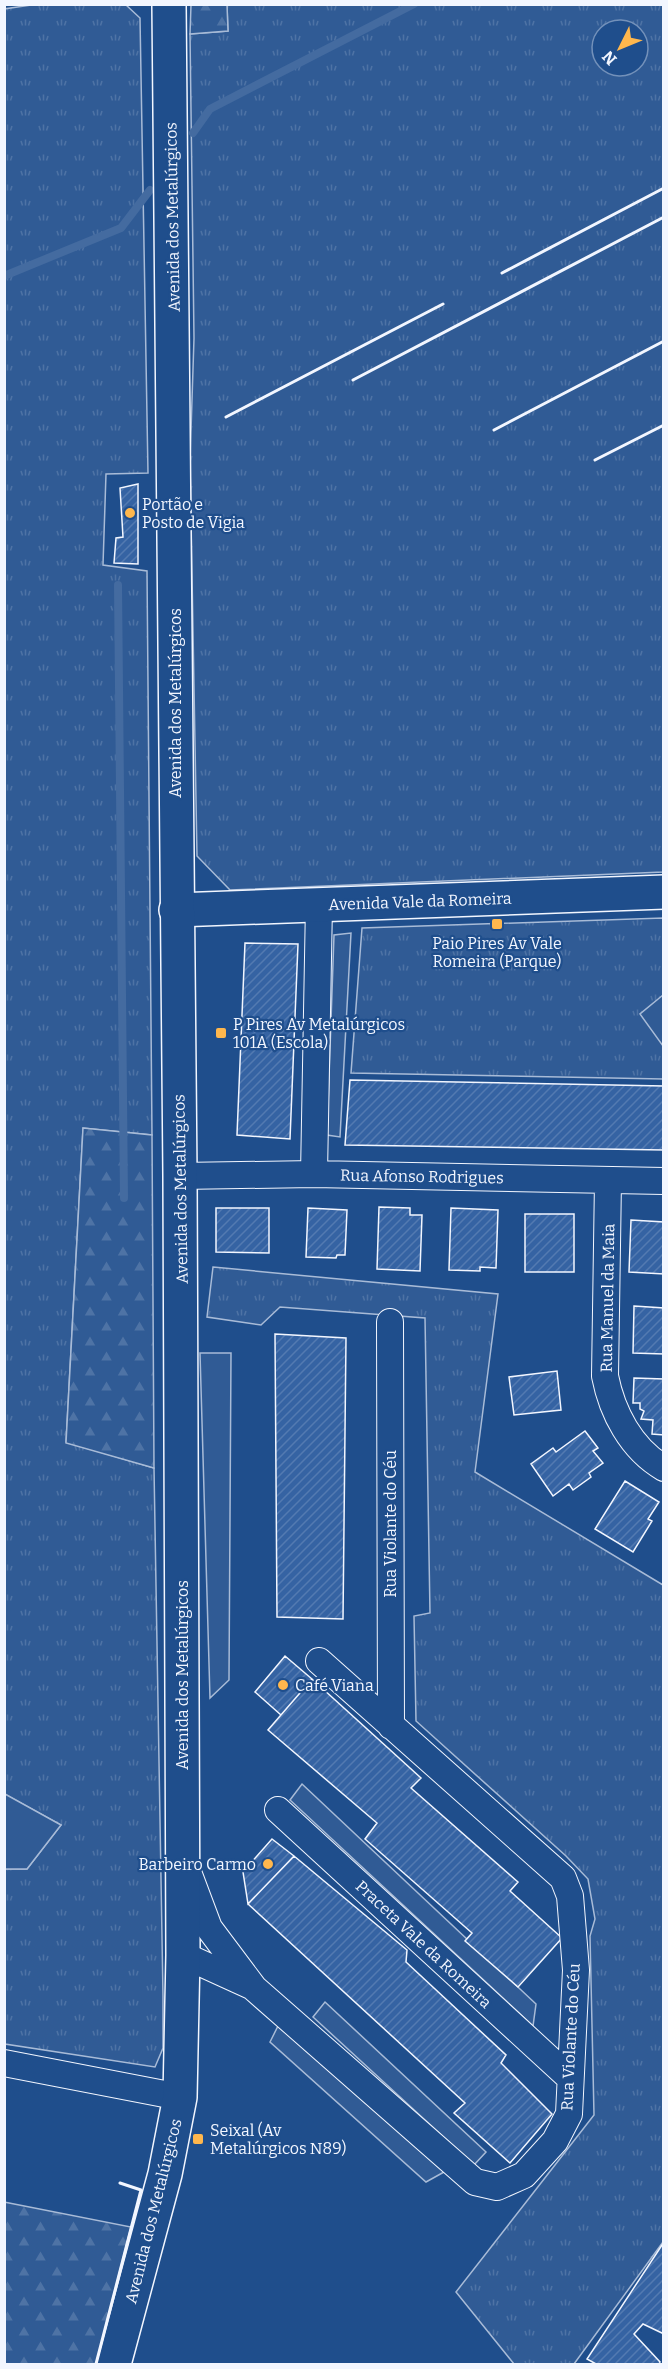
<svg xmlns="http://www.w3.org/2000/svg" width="668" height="2369" font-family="Bitter,serif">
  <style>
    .grass { fill: url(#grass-tufts); stroke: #a8bbd7; stroke-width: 1.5; fill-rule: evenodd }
    .forest { fill: url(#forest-firs); stroke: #a8bbd7; stroke-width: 1.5 }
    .built { fill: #305b95; stroke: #a8bbd7; stroke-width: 1.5 }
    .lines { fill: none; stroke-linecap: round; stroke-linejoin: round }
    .stream { stroke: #446ba0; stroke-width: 8 }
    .building { fill: url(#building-hatch); stroke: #f2f6ff; stroke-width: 1.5 }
    .minor-casing { stroke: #f2f6ff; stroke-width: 28 }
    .tertiary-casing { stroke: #f2f6ff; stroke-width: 36 }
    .primary-casing { stroke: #f2f6ff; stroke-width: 36 }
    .minor { stroke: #1f4e8c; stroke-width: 26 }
    .tertiary { stroke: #1f4e8c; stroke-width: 33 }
    .primary { stroke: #1f4e8c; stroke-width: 33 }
    .wall { stroke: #f2f6ff; stroke-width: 3 }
    .poi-dot { fill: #ffb74d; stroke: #1f4e8c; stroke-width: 2 }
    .labels { text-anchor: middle; stroke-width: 4.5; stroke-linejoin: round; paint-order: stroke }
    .street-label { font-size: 16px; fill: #f2f6ff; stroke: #1f4e8c }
    .poi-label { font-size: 16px; fill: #f2f6ff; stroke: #1f4e8c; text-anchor: start }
  </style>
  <defs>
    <pattern id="grass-tufts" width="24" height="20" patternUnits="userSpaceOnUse" patternTransform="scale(1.5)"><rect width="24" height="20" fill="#305b95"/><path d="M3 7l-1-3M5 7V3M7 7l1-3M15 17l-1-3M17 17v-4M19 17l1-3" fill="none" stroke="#4e73a5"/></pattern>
    <pattern id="forest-firs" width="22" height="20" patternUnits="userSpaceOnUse" patternTransform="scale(1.5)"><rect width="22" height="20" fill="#305b95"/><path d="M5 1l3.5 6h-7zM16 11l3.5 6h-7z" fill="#4e73a5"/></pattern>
    <pattern id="building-hatch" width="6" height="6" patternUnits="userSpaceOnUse" patternTransform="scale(1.5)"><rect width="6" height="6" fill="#3563a3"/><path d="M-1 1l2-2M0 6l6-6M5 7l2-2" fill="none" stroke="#537ab1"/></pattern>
  </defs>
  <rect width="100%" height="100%" fill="#1f4e8c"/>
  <path class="grass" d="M 38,4 L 126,5 L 140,18 L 148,473 L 106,474 L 103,565 L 147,571 L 152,1135 L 83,1128 L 66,1442 L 154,1468 L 163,1996 L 163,2048 L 155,2067 L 5,2044 L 5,1869 L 27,1869 L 61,1825 L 4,1794 L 4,9 Z
    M 227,5 L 663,5 L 663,872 L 230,890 L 197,856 L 190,462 L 194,338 L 190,34 L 228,31 ZM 602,30 L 638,30 L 638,66 L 602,66 Z
    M 663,918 L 663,1079 L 351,1073 L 362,928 Z
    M 213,1267 L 498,1294 L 475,1472 L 663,1585 L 663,2242 L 574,2364 L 514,2364 L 456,2292 L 594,2115 L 590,1936 L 595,1919 L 588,1879 L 566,1856 L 416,1721 L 414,1616 L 430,1613 L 425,1318 L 280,1307 L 261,1325 L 207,1317 Z"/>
  <path class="forest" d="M 191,5 L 227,5 L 228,31 L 190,34 Z
    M 83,1128 L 152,1135 L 154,1468 L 66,1443 Z
    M 4,2202 L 131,2227 L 96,2364 L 5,2364 Z"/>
  <path class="built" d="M 351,933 L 340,1137 L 327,1135 L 334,935 Z
    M 663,995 L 663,1046 L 640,1014 Z
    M 200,1353 L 231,1353 L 229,1680 L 210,1698 Z
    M 302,1784 L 536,2004 L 533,2026 L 290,1800 Z
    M 5,1794 L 61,1825 L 27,1869 L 5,1869 Z
    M 325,2002 L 486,2152 L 474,2165 L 313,2017 Z
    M 278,2026 L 444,2172 L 426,2182 L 270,2042 Z"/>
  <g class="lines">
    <path class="stream" d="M 193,133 L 210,109 L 414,4
      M 4,276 L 121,228 L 150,190
      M 118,585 L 124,1198"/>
  </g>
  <path class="building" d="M 138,484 L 138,564 L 114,563 L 116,538 L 123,537 L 120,488 Z
    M 245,943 L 298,944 L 290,1139 L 237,1135 Z
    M 350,1080 L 664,1086 L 664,1150 L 345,1145 Z
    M 379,1207 L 410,1208 L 410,1215 L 422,1215 L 420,1271 L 377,1269 Z
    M 216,1208 L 269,1208 L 269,1253 L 216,1252 Z
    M 308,1208 L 347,1210 L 345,1255 L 337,1255 L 336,1258 L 306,1257 Z
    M 451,1208 L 498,1210 L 496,1268 L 480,1267 L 480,1271 L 449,1270 Z
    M 525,1214 L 574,1214 L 574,1272 L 525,1272 Z
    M 631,1220 L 664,1222 L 664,1274 L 629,1272 Z
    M 634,1306 L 664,1308 L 664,1354 L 633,1353 Z
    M 275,1334 L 346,1338 L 343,1619 L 277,1617 Z
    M 557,1371 L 561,1410 L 514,1415 L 509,1377 Z
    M 634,1378 L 664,1379 L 664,1435 L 652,1434 L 653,1420 L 641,1419 L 644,1411 L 640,1409 L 640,1403 L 633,1403 Z
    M 585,1431 L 598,1448 L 593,1451 L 603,1463 L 589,1473 L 591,1477 L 573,1490 L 569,1484 L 553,1496 L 531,1464 L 553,1448 L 556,1452 Z
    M 625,1481 L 659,1502 L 648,1519 L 652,1521 L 633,1552 L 595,1529 Z
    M 285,1656 L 312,1679 L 281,1715 L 255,1692 Z
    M 312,1679 L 421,1778 L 411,1788 L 518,1882 L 510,1891 L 562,1938 L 518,1987 L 465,1941 L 472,1933 L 365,1839 L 377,1823 L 268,1730 Z
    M 272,1839 L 294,1856 L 248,1904 L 243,1872 Z
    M 294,1856 L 407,1950 L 406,1962 L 506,2055 L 501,2063 L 552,2114 L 510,2163 L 454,2113 L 465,2103 L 248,1904 Z
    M 664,2242 L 664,2334 L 643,2324 L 634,2334 L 660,2362 L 659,2364 L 596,2364 L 587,2359 Z"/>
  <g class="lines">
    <g class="minor-casing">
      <path id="minor" d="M 314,1174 L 319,904
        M 180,1176 L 314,1174 L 664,1181
        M 608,1180 L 605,1376 C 612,1412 631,1449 664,1468
        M 390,1322 L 391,1726
        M 278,1810 L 570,2078
        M 188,1872 L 209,1928 L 254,1988 L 475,2182 L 497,2187 L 524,2175 L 555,2141 L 569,2114 L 576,1970 L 570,1896 L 563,1878 L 319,1661
        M 183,1955 L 251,1986
        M 4,2063 L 180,2097"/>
    </g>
    <g class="tertiary-casing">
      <path id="tertiary" d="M 176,910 L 664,892"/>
    </g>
    <g class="primary-casing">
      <path id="primary" d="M 114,2364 L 165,2174 L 180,2097 L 183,1955 L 180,1176 L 169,4"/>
    </g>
    <use href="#minor" class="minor"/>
    <use href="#tertiary" class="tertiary"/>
    <use href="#primary" class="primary"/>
    <path class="wall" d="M 502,273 L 664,188
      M 353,380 L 664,217
      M 226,417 L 443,304
      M 494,430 L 664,341
      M 595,460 L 664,425
      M 96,2364 L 141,2190 L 120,2183"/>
  </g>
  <g class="poi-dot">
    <circle cx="130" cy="513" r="6"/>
    <rect x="491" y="918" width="12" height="12" rx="3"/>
    <rect x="215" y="1027" width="12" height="12" rx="3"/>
    <circle cx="283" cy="1685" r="6"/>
    <circle cx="268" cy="1864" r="6"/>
    <rect x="192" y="2133" width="12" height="12" rx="3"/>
  </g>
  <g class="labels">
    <g class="street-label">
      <text transform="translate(172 217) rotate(-91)" y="6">Avenida dos Metalúrgicos</text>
      <text transform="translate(175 703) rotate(-90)" y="6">Avenida dos Metalúrgicos</text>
      <text transform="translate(420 901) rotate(-2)" y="6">Avenida Vale da Romeira</text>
      <text transform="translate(422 1176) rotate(1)" y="6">Rua Afonso Rodrigues</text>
      <text transform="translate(180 1189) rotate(-91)" y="6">Avenida dos Metalúrgicos</text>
      <text transform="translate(607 1298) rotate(-89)" y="6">Rua Manuel da Maia</text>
      <text transform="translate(390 1524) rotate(-90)" y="6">Rua Violante do Céu</text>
      <text transform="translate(182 1675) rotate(-90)" y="6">Avenida dos Metalúrgicos</text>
      <text transform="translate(424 1944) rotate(43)" y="6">Praceta Vale da Romeira</text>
      <text transform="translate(570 2037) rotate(-87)" y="6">Rua Violante do Céu</text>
      <text transform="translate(153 2211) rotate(-76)" y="6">Avenida dos Metalúrgicos</text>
    </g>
    <g class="poi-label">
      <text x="142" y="510">Portão e<tspan x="142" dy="18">Posto de Vigia</tspan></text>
      <text x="497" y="949" text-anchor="middle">Paio Pires Av Vale<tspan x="497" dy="18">Romeira (Parque)</tspan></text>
      <text x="233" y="1030">P Pires Av Metalúrgicos<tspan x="233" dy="18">101A (Escola)</tspan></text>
      <text x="295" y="1691">Café Viana</text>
      <text x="256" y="1870" text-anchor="end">Barbeiro Carmo</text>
      <text x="210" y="2136">Seixal (Av<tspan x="210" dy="18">Metalúrgicos N89)</tspan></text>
    </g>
  </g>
  <rect width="668" height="2369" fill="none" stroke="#f2f6ff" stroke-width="12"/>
  <g transform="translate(620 48) rotate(227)"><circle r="28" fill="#1f4e8c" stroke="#7391ba" stroke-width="1.5"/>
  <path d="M0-4.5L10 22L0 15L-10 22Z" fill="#ffb74d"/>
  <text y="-9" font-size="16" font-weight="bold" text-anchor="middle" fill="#f2f6ff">N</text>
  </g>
</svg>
